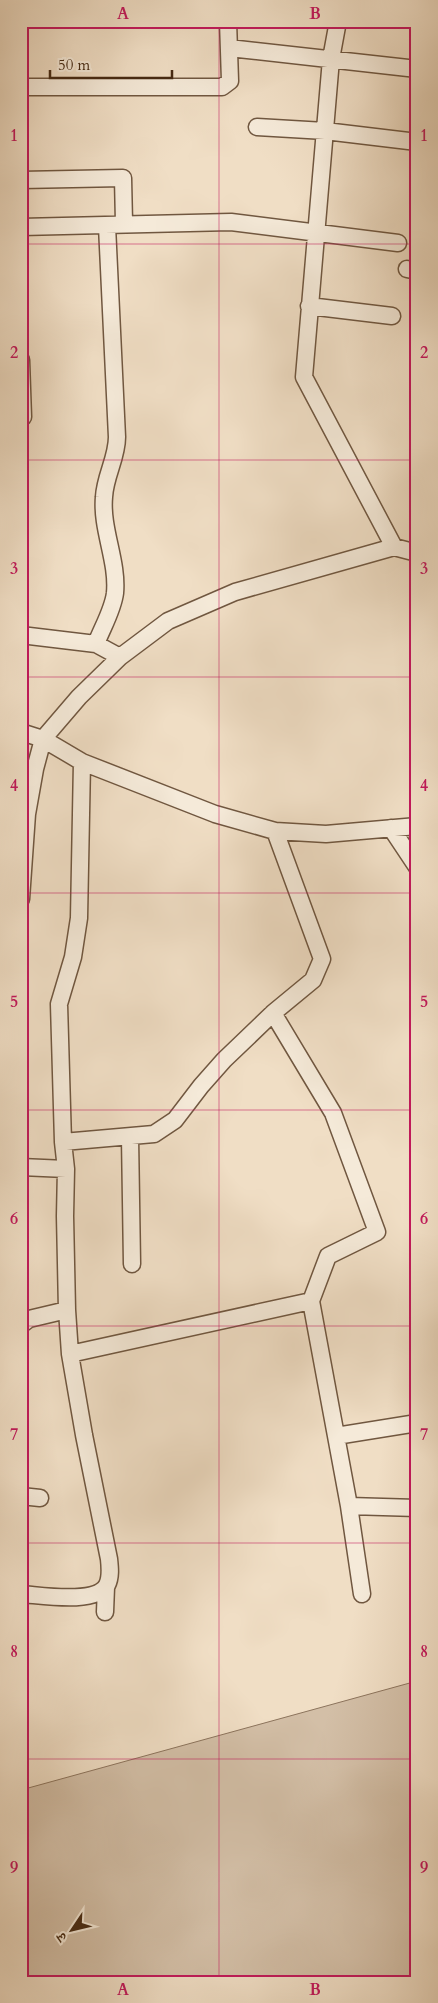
<svg xmlns="http://www.w3.org/2000/svg" width="438" height="2003" font-family="Cardo,'Noto Serif Devanagari',serif">
  <style>
    .green { fill: #d3bfa7; stroke: #8c745d }
    .lines { fill: none; stroke-linecap: round; stroke-linejoin: round }
    .minor-casing { stroke: #705740; stroke-width: 19 }
    .minor { stroke: #f5ead9; stroke-width: 16 }
    .grid { fill: none; stroke: #c2185b; stroke-width: 1; stroke-opacity: 0.55 }
    .neatline { fill: none; stroke: #c2185b; stroke-width: 2 }
    .grid-label { font-size: 16px; text-anchor: middle; font-weight: bold; fill: #c2185b }
  </style>
  <rect width="100%" height="100%" fill="#f0dec5"/>
  <filter id="stains"><feTurbulence type="fractalNoise" baseFrequency=".004" numOctaves="4"/><feColorMatrix values="0 0 0 0 .2 0 0 0 0 .09 0 0 0 0 .02 0 0 0 .5 -.17"/></filter>
  <radialGradient id="worn" r=".72"><stop offset=".6" stop-color="#630" stop-opacity="0"/><stop offset="1" stop-color="#630" stop-opacity=".3"/></radialGradient>
  <path class="green" d="M 417,1681 L 417,1982 L 21,1982 L 21,1790 Z"/>
  <g class="lines">
    <g class="minor-casing">
      <path id="minor" d="M 229,48 L 417,69
        M 21,87 L 222,87 L 230,81 L 228,21
        M 257,127 L 325,131 L 417,142
        M 21,180 L 123,178 L 124,223
        M 21,227 L 231,222 L 398,243
        M 407,269 L 417,271
        M 309,306 L 392,316
        M 21,360 L 23,417
        M 394,547 L 417,553
        M 21,635 L 96,644 L 120,657
        M 96,644 C 102,628 113,610 115,593 C 118,561 101,529 104,497 C 105,476 117,458 117,437 L 107,226
        M 21,732 L 43,739 L 82,762 L 215,814 L 275,831 L 326,834 L 417,826
        M 391,828 L 417,867
        M 21,899 L 27,814 L 35,769 L 43,739 L 79,697 L 120,657 L 168,621 L 235,592 L 394,547 L 304,377 L 331,59 L 338,21
        M 130,1137 L 132,1264
        M 63,1142 L 154,1134 L 175,1120 L 201,1086 L 224,1060 L 273,1013 L 313,980 L 322,959 L 275,831
        M 21,1167 L 66,1169
        M 311,1301 L 349,1506 L 362,1594
        M 21,1325 L 29,1319 L 67,1310
        M 70,1354 L 311,1301 L 328,1256 L 377,1232 L 333,1113 L 273,1013
        M 336,1436 L 417,1423
        M 21,1496 L 40,1498
        M 349,1506 L 417,1508
        M 21,1594 C 40,1595 96,1605 107,1585 C 111,1577 110,1568 109,1559 L 84,1435 L 70,1354 L 67,1310 L 65,1216 L 66,1169 L 63,1142 L 59,1004 L 73,957 L 79,918 L 82,762
        M 105,1612 L 106,1587"/>
    </g>
    <use href="#minor" class="minor"/>
  </g>
  <path class="grid" d="M 219,21 L 219,1982M 21,244 L 417,244M 21,460 L 417,460M 21,677 L 417,677M 21,893 L 417,893M 21,1110 L 417,1110M 21,1326 L 417,1326M 21,1543 L 417,1543M 21,1759 L 417,1759"/>
  <rect width="438" height="2003" fill="none" stroke="#f0dec5" stroke-width="55"/>
  <g transform="translate(72 1930) rotate(235)" stroke="#f5ead9" stroke-width="4" paint-order="stroke">
  <path d="M0-4L9 19L0 12L-9 19Z" fill="#462a13"/>
  <text y="-8" font-size="14" font-weight="bold" text-anchor="middle" fill="#462a13">उ</text>
  </g>
  <path d="M50 70v8h122v-8" fill="none" stroke="#462a13" stroke-width="2.5"/>
  <text x="58" y="70" font-size="15" fill="#462a13" stroke="#f5ead9" stroke-width="4" paint-order="stroke">50 m</text>
  <rect x="28" y="28" width="382" height="1948" class="neatline"/>
  <g class="grid-label">
    <text x="123" y="19">A</text>
    <text x="315" y="19">B</text>
    <text x="14" y="141">1</text>
    <text x="424" y="141">1</text>
    <text x="14" y="358">2</text>
    <text x="424" y="358">2</text>
    <text x="14" y="574">3</text>
    <text x="424" y="574">3</text>
    <text x="14" y="791">4</text>
    <text x="424" y="791">4</text>
    <text x="14" y="1007">5</text>
    <text x="424" y="1007">5</text>
    <text x="14" y="1224">6</text>
    <text x="424" y="1224">6</text>
    <text x="14" y="1440">7</text>
    <text x="424" y="1440">7</text>
    <text x="14" y="1657">8</text>
    <text x="424" y="1657">8</text>
    <text x="14" y="1873">9</text>
    <text x="424" y="1873">9</text>
    <text x="123" y="1995">A</text>
    <text x="315" y="1995">B</text>
  </g>
  <rect width="100%" height="100%" filter="url(#stains)"/>
  <rect width="100%" height="100%" fill="url(#worn)"/>
</svg>
